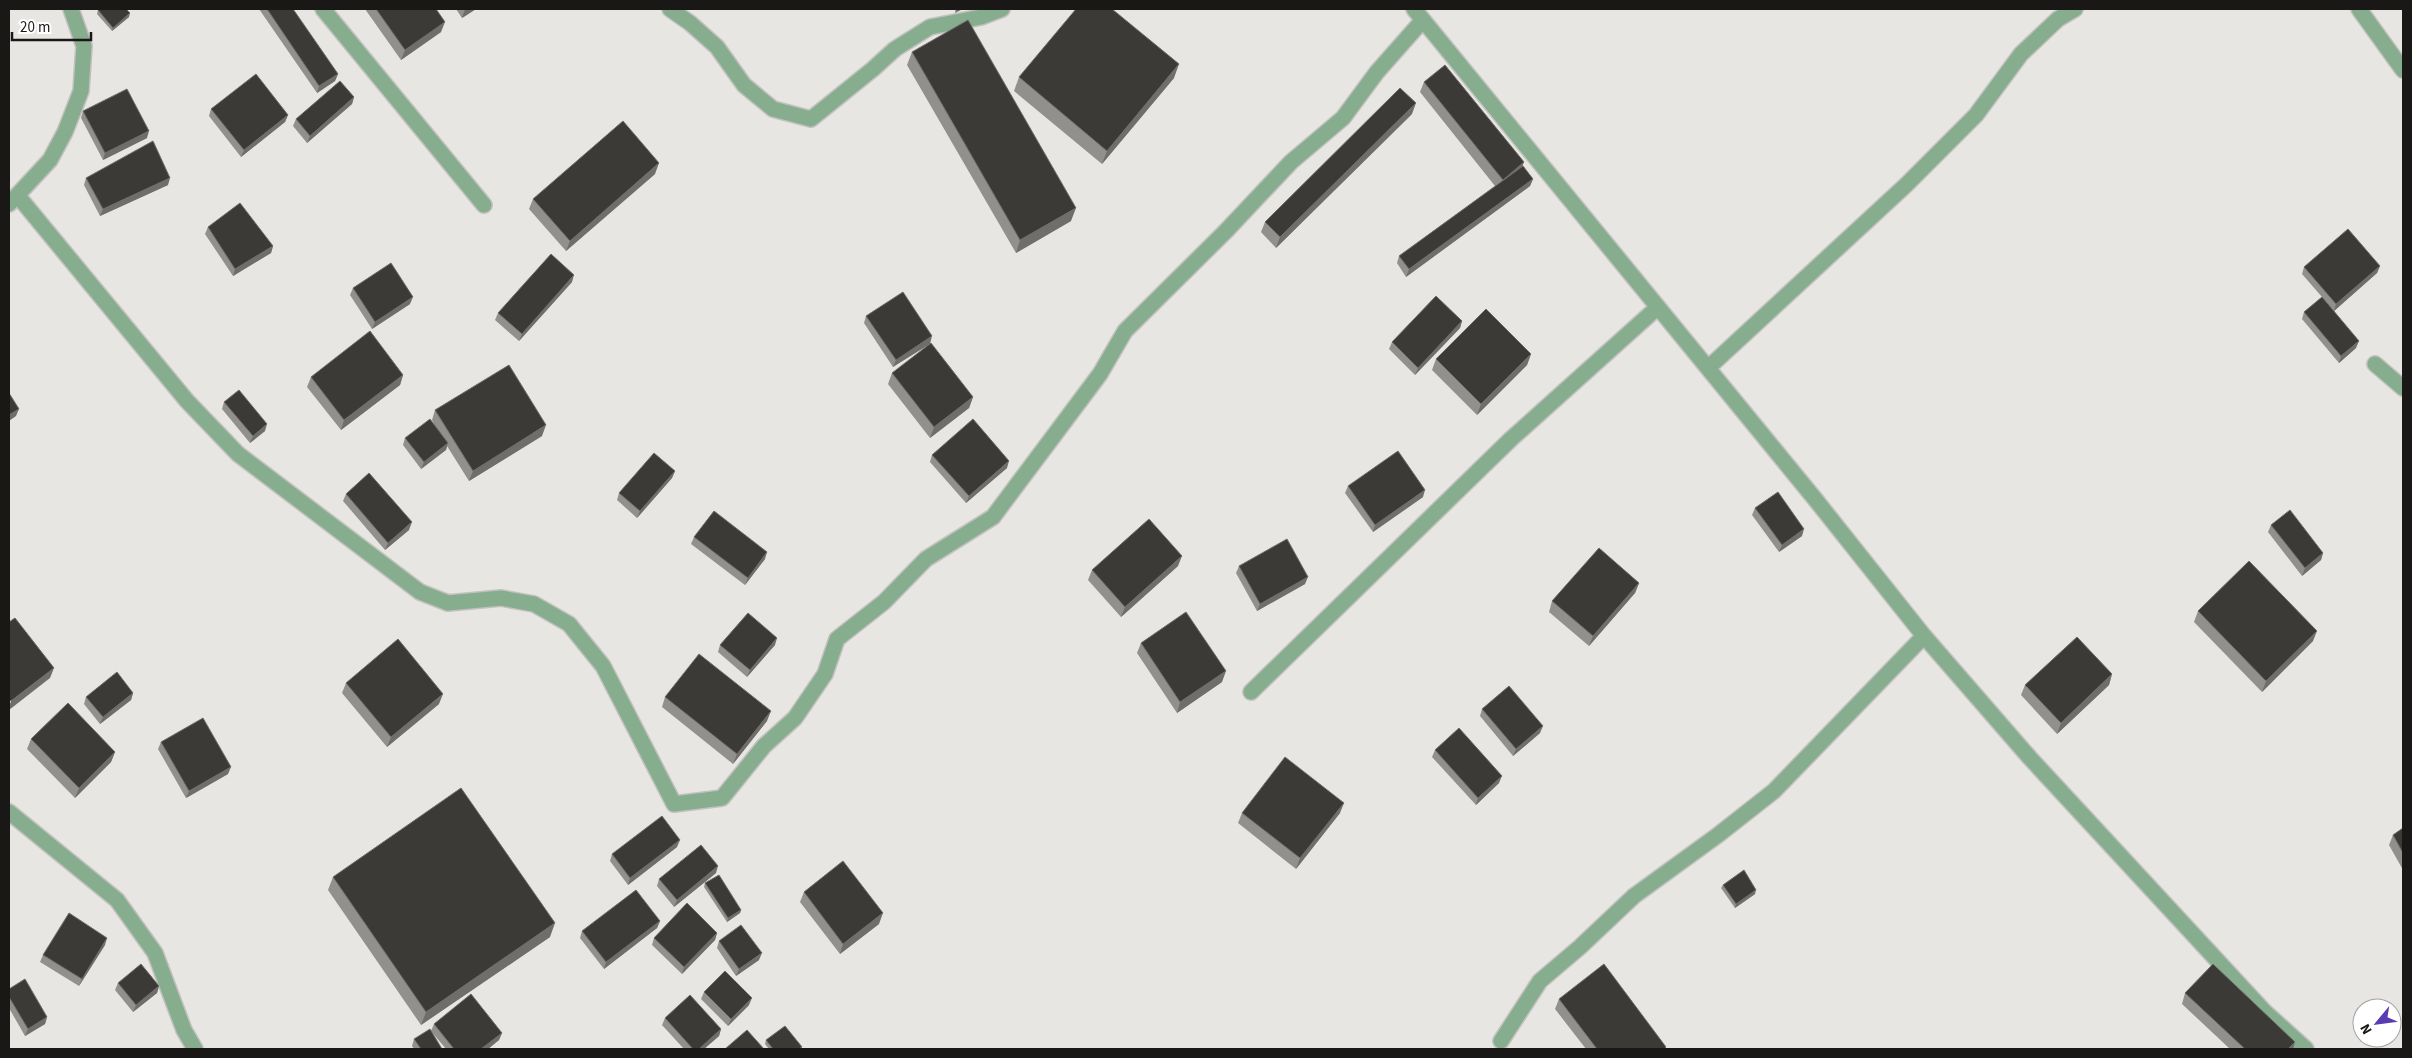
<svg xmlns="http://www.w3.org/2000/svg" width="2412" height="1058" font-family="'Source Sans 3',sans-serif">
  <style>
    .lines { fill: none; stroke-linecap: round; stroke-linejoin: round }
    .minor-casing { stroke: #c3c1bd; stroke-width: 18 }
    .minor { stroke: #85ad8e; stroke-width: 15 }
    .wall { fill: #92908c }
    .shaded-wall { fill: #706e6a }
    .building { fill: #3c3a37; stroke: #706e6a }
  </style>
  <rect width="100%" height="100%" fill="#e8e6e2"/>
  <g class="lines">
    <g class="minor-casing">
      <path id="minor" d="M 323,9 L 484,205
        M 670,9 L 690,23 L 717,47 L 744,85 L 773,109 L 811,119 L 873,69 L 895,49 L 930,27 L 981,17 L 1002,9
        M 1414,9 L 1815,499 L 1924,636 L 2030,758 L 2265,1012 L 2306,1049
        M 2359,9 L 2403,70
        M 18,196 L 187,401 L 238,454 L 420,592 L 448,603 L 501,598 L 534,604 L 569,624 L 603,666 L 674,804 L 722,798 L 764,746 L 795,718 L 825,674 L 837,639 L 884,602 L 926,559 L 993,517 L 1100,374 L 1125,331 L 1226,231 L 1291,162 L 1343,118 L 1377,72 L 1423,20
        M 9,204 L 50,160 L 65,132 L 81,91 L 84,46 L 71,9
        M 2375,364 L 2403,388
        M 1708,368 L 1906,185 L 1976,115 L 2021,54 L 2058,19 L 2075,9
        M 1251,692 L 1511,439 L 1658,307
        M 9,812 L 117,900 L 155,953 L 184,1030 L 195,1049
        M 1501,1041 L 1540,981 L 1580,947 L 1634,896 L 1718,835 L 1774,791 L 1924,636"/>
    </g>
    <use href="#minor" class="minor"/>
  </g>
  <path class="wall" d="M 259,9 L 293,9 L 338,74 L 335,81 L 317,93 Z
    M 365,9 L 436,9 L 441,32 L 401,60 Z
    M 456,9 L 476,9 L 462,18 Z
    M 98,10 L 129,17 L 112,31 L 97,14 Z
    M 912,52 L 1071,221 L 1016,253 L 907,65 Z
    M 1019,77 L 1174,78 L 1102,164 L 1014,91 Z
    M 1424,82 L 1523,166 L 1533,179 L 1530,186 L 1406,277 L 1397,263 L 1399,256 L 1495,186 L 1420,92 Z
    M 354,97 L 352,104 L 307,143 L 293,126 L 296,119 Z
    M 211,109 L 288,115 L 285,122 L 241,157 L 209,116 Z
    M 83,111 L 147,138 L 103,160 L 81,118 Z
    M 1412,114 L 1276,248 L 1261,232 L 1265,222 Z
    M 655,174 L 566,251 L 529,209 L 533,199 Z
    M 86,178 L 168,185 L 100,216 L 84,185 Z
    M 208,227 L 273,246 L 271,253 L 233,276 L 205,234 Z
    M 2380,266 L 2377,273 L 2334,311 L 2356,348 L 2339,363 L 2302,319 L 2304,312 L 2322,297 L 2302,274 L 2304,267 Z
    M 572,282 L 519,341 L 495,320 L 498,313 Z
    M 353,288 L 410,304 L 372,329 L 350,295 Z
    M 866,316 L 932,336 L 893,367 L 864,323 Z
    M 1462,321 L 1460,328 L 1415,375 L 1389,349 L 1392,342 Z
    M 1531,354 L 1527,365 L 1477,415 L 1432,370 L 1436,359 Z
    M 892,373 L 973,397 L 969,408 L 930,438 L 888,384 Z
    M 403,375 L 400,385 L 341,430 L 307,387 L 311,377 Z
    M 224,402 L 265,431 L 250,443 L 222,409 Z
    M 435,410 L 542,436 L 469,481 L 447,446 L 446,450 L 421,469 L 403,445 L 405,438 L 436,428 L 432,420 Z
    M 932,455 L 1007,468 L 966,503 L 930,462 Z
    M 675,471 L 672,478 L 637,518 L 617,500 L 619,493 Z
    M 1348,486 L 1423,497 L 1373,532 L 1345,493 Z
    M 346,494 L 409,530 L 385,550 L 343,501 Z
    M 1755,508 L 1802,536 L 1779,552 L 1752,515 Z
    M 2271,525 L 2323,553 L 2321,560 L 2302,576 L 2268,532 Z
    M 694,537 L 765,559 L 745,585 L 691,544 Z
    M 1178,566 L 1121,617 L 1088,580 L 1092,570 Z
    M 1239,566 L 1305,584 L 1257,611 L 1236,573 Z
    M 1639,583 L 1635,593 L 1589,646 L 1549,612 L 1552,601 Z
    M 2198,611 L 2313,641 L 2262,692 L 2194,622 Z
    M 1141,643 L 1222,682 L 1177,713 L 1137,653 Z
    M 720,645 L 775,645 L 747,677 L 718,652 Z
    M 2112,674 L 2109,685 L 2057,734 L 2021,695 L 2025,685 Z
    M 346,683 L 439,704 L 387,747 L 342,693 Z
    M 133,693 L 131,700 L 100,724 L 84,704 L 86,697 Z
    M 665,697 L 767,721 L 733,764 L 662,707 Z
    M 1482,709 L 1540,733 L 1513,756 L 1480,716 Z
    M 31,739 L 115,752 L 111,762 L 75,798 L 27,749 Z
    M 161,742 L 228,774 L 186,798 L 158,749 Z
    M 1435,750 L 1499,783 L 1476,805 L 1432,757 Z
    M 1242,813 L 1340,813 L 1296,869 L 1238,823 Z
    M 2403,828 L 2403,870 L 2389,845 L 2393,835 Z
    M 677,847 L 628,885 L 610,861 L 612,854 Z
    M 716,873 L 674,907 L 657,886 L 659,879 Z
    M 333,877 L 550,937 L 421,1025 L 328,890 Z
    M 705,883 L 741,910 L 740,913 L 727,922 L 704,887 Z
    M 1723,885 L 1755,894 L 1735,908 L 1721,888 Z
    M 804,892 L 879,924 L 840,954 L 800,902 Z
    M 660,921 L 657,928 L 604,969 L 580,938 L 582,931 Z
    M 717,933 L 715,940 L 682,974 L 652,945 L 654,938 Z
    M 719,941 L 759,960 L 736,976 L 717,948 Z
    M 105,945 L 79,986 L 40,962 L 43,955 Z
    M 118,983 L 159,986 L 157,993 L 133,1012 L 115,990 Z
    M 9,989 L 47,1017 L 45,1024 L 25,1036 L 9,1008 Z
    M 704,992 L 749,1005 L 728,1026 L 701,999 Z
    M 2185,993 L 2295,1042 L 2293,1049 L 2230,1049 L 2182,1004 Z
    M 1559,999 L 1666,1047 L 1666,1049 L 1586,1049 L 1555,1009 Z
    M 665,1018 L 721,1029 L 719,1036 L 704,1049 L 684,1049 L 662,1025 Z
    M 434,1024 L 502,1033 L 499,1040 L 488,1049 L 446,1049 L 431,1031 Z
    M 414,1039 L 442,1049 L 414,1049 L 412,1046 Z
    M 766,1040 L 801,1049 L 769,1049 L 765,1044 Z"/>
  <path class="shaded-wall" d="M 465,9 L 476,9 L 462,18 Z
    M 956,9 L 963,9 L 955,13 Z
    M 130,13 L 129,17 L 112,31 L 113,28 Z
    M 445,22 L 441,32 L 401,60 L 405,50 Z
    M 1179,64 L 1174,78 L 1102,164 L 1107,151 Z
    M 338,74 L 335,81 L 317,93 L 319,86 Z
    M 354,97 L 352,104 L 307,143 L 310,136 Z
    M 1416,103 L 1412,114 L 1276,248 L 1280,237 Z
    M 288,115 L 285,122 L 241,157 L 244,150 Z
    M 149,131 L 147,138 L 103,160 L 105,153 Z
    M 1524,162 L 1520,173 L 1503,180 Z
    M 659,163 L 655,174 L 566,251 L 570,241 Z
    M 170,178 L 168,185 L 100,216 L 103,209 Z
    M 1533,179 L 1530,186 L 1406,277 L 1409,269 Z
    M 1076,208 L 1071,221 L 1016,253 L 1020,240 Z
    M 273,246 L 271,253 L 233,276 L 235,269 Z
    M 2380,266 L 2377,273 L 2334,311 L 2336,304 Z
    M 574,275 L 572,282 L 519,341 L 522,334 Z
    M 413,297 L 410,304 L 372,329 L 375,322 Z
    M 1462,321 L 1460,328 L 1415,375 L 1418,368 Z
    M 932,336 L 930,344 L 893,367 L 896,360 Z
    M 2359,341 L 2356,348 L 2339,363 L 2341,356 Z
    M 1531,354 L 1527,365 L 1477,415 L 1481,404 Z
    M 403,375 L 400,385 L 341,430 L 344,420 Z
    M 973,397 L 969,408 L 930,438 L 934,427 Z
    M 19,409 L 16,416 L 9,421 L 9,415 Z
    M 267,424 L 265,431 L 250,443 L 253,436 Z
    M 546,425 L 542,436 L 469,481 L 473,471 Z
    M 448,443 L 446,450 L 421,469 L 424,462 Z
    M 1009,461 L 1007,468 L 966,503 L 969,496 Z
    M 675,471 L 672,478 L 637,518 L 640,511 Z
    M 1425,490 L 1423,497 L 1373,532 L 1375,525 Z
    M 412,522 L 409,530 L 385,550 L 388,543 Z
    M 1804,529 L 1802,536 L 1779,552 L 1782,545 Z
    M 767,552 L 765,559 L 745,585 L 748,578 Z
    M 2323,553 L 2321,560 L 2302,576 L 2305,568 Z
    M 1182,556 L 1178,566 L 1121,617 L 1125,607 Z
    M 1308,577 L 1305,584 L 1257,611 L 1260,604 Z
    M 1639,583 L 1635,593 L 1589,646 L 1593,636 Z
    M 2317,631 L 2313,641 L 2262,692 L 2266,681 Z
    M 777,638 L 775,645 L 747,677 L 750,670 Z
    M 54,668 L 50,678 L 9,710 L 9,707 L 11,701 Z
    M 1226,671 L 1222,682 L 1177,713 L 1180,702 Z
    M 2112,674 L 2109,685 L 2057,734 L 2061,723 Z
    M 133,693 L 131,700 L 100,724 L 103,717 Z
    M 443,694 L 439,704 L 387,747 L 391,737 Z
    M 771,711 L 767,721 L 733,764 L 737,754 Z
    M 1543,726 L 1540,733 L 1513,756 L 1516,749 Z
    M 115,752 L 111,762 L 75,798 L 79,788 Z
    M 231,767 L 228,774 L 186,798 L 189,791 Z
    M 1502,776 L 1499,783 L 1476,805 L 1478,798 Z
    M 1344,803 L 1340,813 L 1296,869 L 1300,858 Z
    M 680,840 L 677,847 L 628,885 L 630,878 Z
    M 718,866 L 716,873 L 674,907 L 677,900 Z
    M 1756,890 L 1755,894 L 1735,908 L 1736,904 Z
    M 741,910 L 740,913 L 727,922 L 728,918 Z
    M 883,913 L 879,924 L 840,954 L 843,944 Z
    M 660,921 L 657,928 L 604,969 L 606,962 Z
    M 555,923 L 550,937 L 421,1025 L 426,1012 Z
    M 717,933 L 715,940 L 682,974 L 684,967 Z
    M 107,938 L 105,945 L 79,986 L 82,979 Z
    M 762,953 L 759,960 L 736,976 L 739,969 Z
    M 159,986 L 157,993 L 133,1012 L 136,1005 Z
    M 752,998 L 749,1005 L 728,1026 L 731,1019 Z
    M 47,1017 L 45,1024 L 25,1036 L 28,1029 Z
    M 721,1029 L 719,1036 L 704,1049 L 699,1049 Z
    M 502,1033 L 499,1040 L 488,1049 L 481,1049 Z
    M 2295,1042 L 2293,1049 L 2288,1049 Z"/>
  <path class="building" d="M 99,9 L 126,9 L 130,13 L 113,28 L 98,10 Z
    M 267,9 L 293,9 L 338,74 L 319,86 Z
    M 376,9 L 436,9 L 445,22 L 405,50 Z
    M 1076,9 L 1112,9 L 1179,64 L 1107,151 L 1019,77 Z
    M 968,20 L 1076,208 L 1020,240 L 912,52 Z
    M 1445,65 L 1524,162 L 1503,180 L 1424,82 Z
    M 256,74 L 288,115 L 244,150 L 211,109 Z
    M 340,81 L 354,97 L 310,136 L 296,119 Z
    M 1400,88 L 1416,103 L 1280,237 L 1265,222 Z
    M 127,89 L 149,131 L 105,153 L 83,111 Z
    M 623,121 L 659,163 L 570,241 L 533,199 Z
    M 153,141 L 170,178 L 103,209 L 86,178 Z
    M 1523,166 L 1533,179 L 1409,269 L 1399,256 Z
    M 240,203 L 273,246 L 235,269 L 208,227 Z
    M 2348,229 L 2380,266 L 2336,304 L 2304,267 Z
    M 551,254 L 574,275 L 522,334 L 498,313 Z
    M 391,263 L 413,297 L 375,322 L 353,288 Z
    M 903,292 L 932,336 L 896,360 L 866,316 Z
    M 1436,296 L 1462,321 L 1418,368 L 1392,342 Z
    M 2322,297 L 2359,341 L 2341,356 L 2304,312 Z
    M 1486,309 L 1531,354 L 1481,404 L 1436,359 Z
    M 370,331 L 403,375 L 344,420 L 311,377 Z
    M 931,343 L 973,397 L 934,427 L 892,373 Z
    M 509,365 L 546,425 L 473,471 L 435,410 Z
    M 239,390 L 267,424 L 253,436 L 224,402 Z
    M 9,393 L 19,409 L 9,415 Z
    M 430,419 L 448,443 L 424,462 L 405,438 Z
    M 973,419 L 1009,461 L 969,496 L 932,455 Z
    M 1398,451 L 1425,490 L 1375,525 L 1348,486 Z
    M 654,453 L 675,471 L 640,511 L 619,493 Z
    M 369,473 L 412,522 L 388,543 L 346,494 Z
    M 1778,492 L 1804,529 L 1782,545 L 1755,508 Z
    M 2290,510 L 2323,553 L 2305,568 L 2271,525 Z
    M 714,511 L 767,552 L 748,578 L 694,537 Z
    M 1149,519 L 1182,556 L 1125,607 L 1092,570 Z
    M 1287,539 L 1308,577 L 1260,604 L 1239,566 Z
    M 1599,548 L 1639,583 L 1593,636 L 1552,601 Z
    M 2249,561 L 2317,631 L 2266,681 L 2198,611 Z
    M 1186,612 L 1226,671 L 1180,702 L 1141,643 Z
    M 748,613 L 777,638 L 750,670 L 720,645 Z
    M 15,618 L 54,668 L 11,701 L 9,699 L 9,622 Z
    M 2077,637 L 2112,674 L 2061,723 L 2025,685 Z
    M 398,639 L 443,694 L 391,737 L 346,683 Z
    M 699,654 L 771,711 L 737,754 L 665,697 Z
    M 117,672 L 133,693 L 103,717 L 86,697 Z
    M 1509,686 L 1543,726 L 1516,749 L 1482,709 Z
    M 68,703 L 115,752 L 79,788 L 31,739 Z
    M 203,718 L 231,767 L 189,791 L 161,742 Z
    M 1459,728 L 1502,776 L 1478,798 L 1435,750 Z
    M 1285,757 L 1344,803 L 1300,858 L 1242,813 Z
    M 461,788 L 555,923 L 426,1012 L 333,877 Z
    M 662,816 L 680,840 L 630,878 L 612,854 Z
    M 2403,828 L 2403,853 L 2393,835 Z
    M 701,845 L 718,866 L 677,900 L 659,879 Z
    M 843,861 L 883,913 L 843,944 L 804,892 Z
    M 1744,870 L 1756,890 L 1736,904 L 1723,885 Z
    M 719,875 L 741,910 L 728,918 L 705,883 Z
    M 636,890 L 660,921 L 606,962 L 582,931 Z
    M 687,903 L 717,933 L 684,967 L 654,938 Z
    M 69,913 L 107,938 L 82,979 L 43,955 Z
    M 741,925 L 762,953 L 739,969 L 719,941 Z
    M 141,964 L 159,986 L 136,1005 L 118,983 Z
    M 1604,964 L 1666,1047 L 1664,1049 L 1597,1049 L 1559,999 Z
    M 2213,964 L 2295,1042 L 2288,1049 L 2245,1049 L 2185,993 Z
    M 725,971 L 752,998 L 731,1019 L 704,992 Z
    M 25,979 L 47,1017 L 28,1029 L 9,997 L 9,989 Z
    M 471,994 L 502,1033 L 481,1049 L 454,1049 L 434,1024 Z
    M 690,995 L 721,1029 L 699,1049 L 693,1049 L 665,1018 Z
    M 785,1026 L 802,1047 L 799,1049 L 773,1049 L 766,1040 Z
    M 430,1029 L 442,1049 L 421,1049 L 414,1039 Z
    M 747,1030 L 764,1049 L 725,1049 Z"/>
  <rect width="2412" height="1058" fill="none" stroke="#191817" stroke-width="20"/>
  <g transform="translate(2377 1023) rotate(241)"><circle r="24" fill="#ffffff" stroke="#a3a3a2"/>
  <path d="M0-4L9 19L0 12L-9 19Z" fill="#593cb4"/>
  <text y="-8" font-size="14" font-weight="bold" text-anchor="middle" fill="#191817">N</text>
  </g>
  <path d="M12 32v8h79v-8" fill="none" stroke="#191817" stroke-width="2.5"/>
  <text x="20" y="32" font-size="15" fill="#191817" stroke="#ffffff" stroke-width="4" paint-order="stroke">20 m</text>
</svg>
